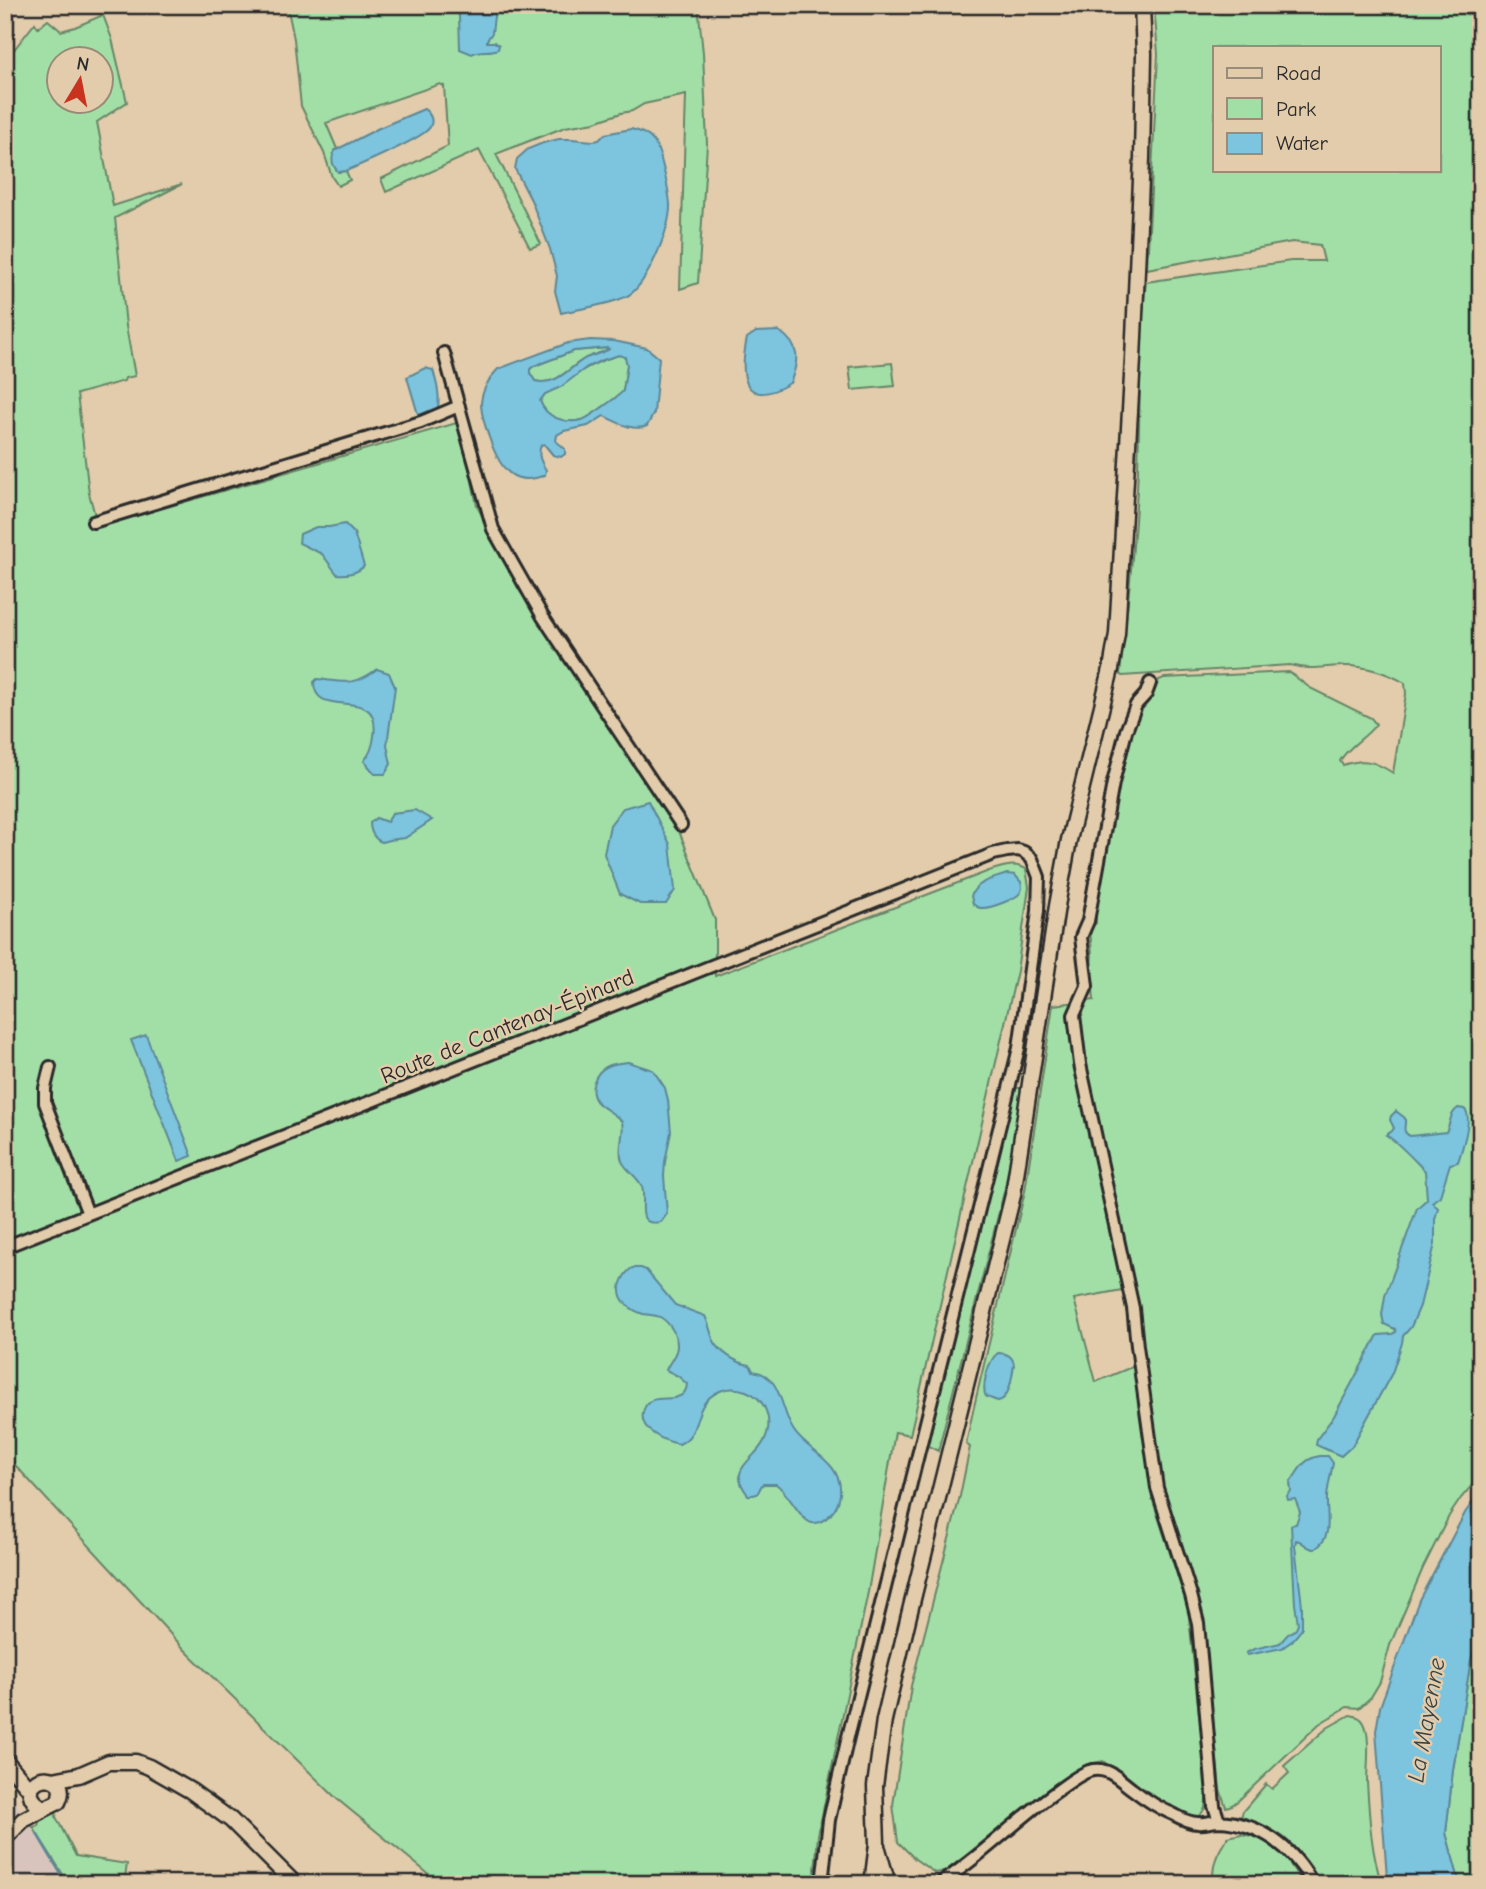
<svg xmlns="http://www.w3.org/2000/svg" width="1486" height="1889" font-family="'Comic Neue',sans-serif">
  <style>
    .built { fill: #d8c4bc }
    .green { fill: #a2dfa6; stroke: #668568; stroke-width: 2; fill-rule: evenodd }
    .water { fill: #7dc4de; stroke: #5c8796; stroke-width: 2; fill-rule: evenodd }
    .lines { fill: none; stroke-linecap: round; stroke-linejoin: round }
    .stream { stroke: #5c8796; stroke-width: 2.5 }
    .street-casing { stroke: #2b2b2b; stroke-width: 16 }
    .secondary-casing { stroke: #2b2b2b; stroke-width: 19 }
    .street { stroke: #e2ccab; stroke-width: 10 }
    .secondary { stroke: #e2ccab; stroke-width: 14 }
    .labels { text-anchor: middle; stroke-width: 5; stroke-linejoin: round; paint-order: stroke }
    .street-label { font-size: 23px; fill: #2b2b2b; stroke: #e2ccab }
    .water-label { font-size: 24px; font-style: italic; fill: #374246; stroke: #e2ccab }
  </style>
  <rect width="100%" height="100%" fill="#e2ccab"/>
  <filter id="ink" filterUnits="userSpaceOnUse"><feTurbulence type="fractalNoise" baseFrequency=".0143" numOctaves="2"/><feDisplacementMap in="SourceGraphic" scale="14" xChannelSelector="R" yChannelSelector="G"/><feConvolveMatrix kernelMatrix="1 2 1 2 8 2 1 2 1" color-interpolation-filters="sRGB"/></filter>
  <g filter="url(#ink)">
    <path class="built" d="M 5,1786 L 33,1829 L 65,1884 L 5,1884 Z"/>
    <path class="green" d="M 287,5 L 698,5 L 703,53 L 707,144 L 698,283 L 680,289 L 686,95 L 644,104 L 632,111 L 621,113 L 595,122 L 565,127 L 496,154 L 541,244 L 530,248 L 479,150 L 386,192 L 381,179 L 448,146 L 444,86 L 440,84 L 326,123 L 337,149 L 334,151 L 338,172 L 346,171 L 350,180 L 338,186 L 332,177 L 324,153 L 301,106 L 294,39 Z
      M 1154,5 L 1481,5 L 1481,1475 L 1461,1498 L 1449,1516 L 1423,1568 L 1390,1645 L 1380,1682 L 1371,1697 L 1359,1708 L 1347,1707 L 1319,1724 L 1239,1800 L 1232,1805 L 1226,1807 L 1220,1789 L 1206,1651 L 1198,1604 L 1157,1472 L 1136,1314 L 1127,1314 L 1122,1290 L 1074,1299 L 1096,1382 L 1134,1366 L 1152,1498 L 1188,1608 L 1207,1791 L 1205,1808 L 1199,1817 C 1166,1814 1128,1782 1103,1761 L 1086,1765 L 1043,1793 L 969,1854 L 946,1871 L 935,1873 L 915,1859 L 898,1842 L 893,1805 L 911,1686 L 960,1496 L 970,1447 L 966,1444 L 973,1411 L 1025,1191 L 1053,1005 L 1094,1000 L 1091,966 L 1092,955 L 1090,928 L 1096,923 L 1095,900 L 1115,784 L 1132,720 L 1144,701 L 1153,695 L 1159,680 L 1164,678 L 1289,672 L 1310,688 L 1371,718 L 1376,724 C 1366,738 1348,746 1340,761 L 1343,765 C 1365,758 1374,761 1393,773 L 1406,694 L 1405,683 C 1388,673 1366,666 1346,666 C 1326,666 1309,671 1290,665 L 1122,676 L 1120,674 C 1128,606 1135,538 1138,470 C 1140,407 1139,344 1146,282 L 1291,261 L 1324,261 L 1320,245 L 1292,242 L 1147,269 L 1158,54 ZM 1215,47 L 1439,47 L 1439,170 L 1215,170 Z
      M 103,15 L 112,39 L 127,102 L 97,122 L 113,206 L 182,184 L 115,218 L 126,326 L 135,376 L 125,378 L 124,381 L 77,394 L 89,493 L 98,527 L 460,422 L 477,506 L 519,590 L 668,804 L 715,920 L 715,976 L 989,871 C 1002,867 1014,862 1026,869 L 1029,887 L 1017,971 L 910,1435 L 895,1432 L 868,1592 L 818,1835 L 814,1884 L 443,1884 L 437,1881 L 337,1799 L 187,1652 L 5,1454 L 5,61 L 35,23 L 38,28 L 48,20 L 61,31 L 75,27 ZM 60,60 L 102,60 L 102,102 L 60,102 Z
      M 607,348 L 609,349 L 608,350 C 601,353 593,355 586,358 C 569,367 556,387 535,381 L 530,373 L 530,369 L 534,366 L 574,351 Z
      M 619,355 L 626,357 L 627,365 L 623,391 C 619,396 587,419 582,420 C 565,424 546,418 540,401 L 545,394 C 571,378 589,363 619,355 Z
      M 892,363 L 895,386 L 852,390 L 849,367 Z
      M 1015,1087 L 1022,1089 L 1022,1096 L 1005,1188 L 938,1451 L 928,1446 L 960,1300 Z
      M 1481,1632 L 1481,1884 L 1460,1884 L 1446,1833 L 1453,1770 L 1471,1659 Z
      M 1350,1715 C 1356,1716 1361,1717 1364,1723 C 1371,1737 1367,1766 1367,1782 C 1369,1814 1371,1854 1382,1884 L 1320,1884 C 1299,1848 1284,1829 1243,1820 L 1241,1817 L 1243,1811 L 1266,1784 L 1272,1789 L 1289,1773 L 1284,1766 L 1327,1728 Z
      M 57,1809 L 56,1817 L 76,1856 L 127,1864 L 124,1884 L 69,1884 L 33,1827 L 38,1826 L 39,1822 L 36,1816 Z
      M 1241,1834 L 1269,1839 L 1282,1852 L 1303,1884 L 1213,1884 C 1212,1863 1217,1853 1228,1837 Z"/>
    <path class="water" d="M 457,5 L 500,5 L 495,8 L 492,33 L 487,40 L 487,42 L 494,42 L 499,45 L 498,49 C 489,53 480,49 472,54 L 460,49 L 459,16 Z
      M 424,109 C 430,113 434,120 430,127 C 425,137 360,165 346,171 L 338,172 C 332,165 331,160 334,151 L 379,128 Z
      M 631,129 C 655,134 658,146 663,167 C 666,179 669,192 670,204 C 671,227 650,276 633,292 C 622,303 578,309 561,313 L 555,291 L 557,276 L 550,249 L 531,200 L 515,169 L 517,159 L 528,149 L 543,143 L 559,139 L 572,139 L 593,141 L 599,140 L 605,134 Z
      M 779,331 C 801,346 799,361 790,383 C 743,411 739,376 747,338 L 756,332 Z
      M 590,340 L 614,341 L 647,348 L 659,358 L 654,413 L 647,426 C 633,432 617,422 604,416 L 588,426 L 564,431 L 557,435 L 556,441 L 565,449 L 565,454 L 561,457 L 553,455 L 544,444 L 541,445 C 537,455 541,462 546,470 L 545,475 C 513,488 500,468 490,440 C 486,429 481,415 481,403 C 482,390 490,377 498,369 L 568,343 ZM 607,348 L 609,349 L 608,350 C 601,353 593,355 586,358 C 570,367 556,387 535,381 L 530,373 L 530,369 L 534,366 L 574,351 ZM 619,355 L 625,357 L 627,365 L 623,391 C 619,396 587,419 582,420 C 565,424 546,418 540,401 L 545,394 L 561,387 L 587,367 L 603,360 Z
      M 425,368 L 433,370 C 437,384 441,398 437,413 L 420,421 L 407,377 Z
      M 345,524 L 354,533 L 364,566 C 358,573 346,575 337,574 L 322,554 L 299,543 L 300,534 L 316,527 L 329,527 Z
      M 377,669 L 389,673 L 395,687 L 387,745 L 391,764 L 385,774 L 375,774 L 364,761 C 370,754 373,746 374,736 C 382,681 314,723 314,682 L 317,679 C 345,682 353,687 377,669 Z
      M 648,801 L 670,844 L 675,890 L 666,904 L 640,904 L 620,894 L 604,854 L 610,825 L 623,808 Z
      M 415,810 L 432,820 L 405,838 L 389,840 L 382,842 C 375,840 370,832 370,823 L 376,818 L 387,822 L 392,813 Z
      M 1007,874 L 1015,875 L 1021,882 C 1022,886 1023,888 1020,893 C 1016,899 991,908 983,908 C 978,908 977,907 973,904 L 971,896 C 976,881 994,879 1007,874 Z
      M 146,1035 L 192,1156 L 179,1161 L 131,1040 Z
      M 628,1062 L 653,1070 L 665,1088 L 668,1100 L 671,1132 L 665,1162 L 664,1176 L 667,1214 L 661,1222 C 633,1227 647,1202 642,1187 C 638,1176 626,1171 622,1161 C 617,1149 625,1134 622,1122 C 615,1113 603,1109 596,1101 C 588,1089 595,1073 606,1067 C 613,1063 621,1063 628,1062 Z
      M 1458,1108 C 1460,1109 1463,1108 1464,1109 C 1474,1114 1461,1153 1458,1162 L 1450,1164 L 1440,1196 L 1432,1202 L 1438,1208 L 1435,1219 L 1435,1244 L 1420,1306 L 1411,1327 L 1403,1336 L 1402,1343 L 1392,1373 L 1352,1446 L 1341,1456 L 1316,1445 L 1317,1439 L 1334,1416 L 1378,1335 L 1392,1334 L 1396,1332 L 1395,1329 L 1384,1324 L 1382,1315 L 1385,1296 L 1417,1208 L 1427,1199 L 1425,1171 C 1414,1160 1398,1142 1386,1135 L 1392,1131 L 1394,1128 L 1390,1120 L 1391,1116 L 1396,1111 L 1405,1118 C 1406,1126 1401,1132 1410,1136 L 1446,1132 C 1451,1123 1449,1114 1458,1108 Z
      M 632,1268 L 641,1268 L 646,1270 L 675,1305 L 705,1316 C 709,1324 710,1331 713,1339 C 719,1352 736,1363 750,1365 L 753,1371 C 783,1375 780,1411 794,1431 C 809,1453 843,1462 840,1494 C 839,1502 837,1508 831,1514 C 827,1518 819,1524 812,1523 C 802,1522 788,1492 776,1484 L 763,1484 C 756,1491 762,1496 748,1495 C 726,1467 754,1462 764,1441 C 774,1422 766,1398 746,1391 C 737,1388 729,1387 720,1391 C 689,1405 704,1433 679,1444 C 664,1441 636,1430 644,1409 C 651,1391 672,1404 683,1394 C 687,1390 686,1389 687,1384 L 678,1376 L 666,1370 C 669,1362 678,1354 677,1345 C 677,1334 669,1322 660,1317 C 655,1315 649,1315 643,1314 C 631,1310 618,1301 620,1286 C 622,1279 626,1272 632,1268 Z
      M 998,1353 C 1006,1353 1013,1356 1014,1365 C 1012,1375 1010,1400 998,1401 C 997,1401 987,1397 986,1397 C 981,1387 988,1360 998,1353 Z
      M 1320,1456 L 1328,1456 L 1333,1463 C 1331,1474 1328,1486 1327,1497 C 1326,1516 1334,1537 1315,1549 C 1305,1549 1304,1541 1296,1540 L 1295,1545 L 1302,1606 L 1302,1629 L 1292,1641 L 1282,1648 L 1247,1655 L 1246,1653 L 1254,1649 L 1280,1643 L 1288,1634 L 1296,1629 L 1298,1624 L 1295,1604 L 1291,1525 L 1296,1524 L 1300,1512 L 1295,1499 L 1288,1500 L 1287,1496 L 1291,1491 L 1290,1483 C 1300,1469 1302,1459 1320,1456 Z
      M 1481,1490 L 1481,1632 L 1471,1659 L 1453,1770 L 1446,1833 L 1460,1884 L 1391,1884 L 1387,1877 L 1376,1731 L 1380,1707 L 1419,1600 L 1465,1513 Z"/>
    <g class="lines">
      <path class="stream" d="M 37,1834 L 67,1884"/>
      <g class="street-casing">
        <path id="street" d="M 444,353 L 493,529 L 543,617 L 681,825
          M 93,522 L 421,422 L 459,406
          M 1150,683 L 1146,694 L 1136,705 L 1126,731 L 1113,783 L 1088,921 L 1081,937 L 1087,986 L 1074,1015 L 1080,1064 L 1133,1308 L 1137,1346 L 1157,1488 L 1191,1595 L 1198,1623 L 1214,1806 L 1219,1821
          M 50,1067 L 45,1088 L 45,1103 L 88,1214
          M 5,1247 L 993,854 L 1007,851 L 1018,850 L 1024,852 L 1032,859 L 1039,877 L 1038,911 L 1019,1048 L 847,1741 L 829,1820 L 822,1884
          M 939,1884 C 981,1857 1016,1820 1057,1791 C 1067,1784 1078,1775 1089,1771 C 1096,1769 1104,1770 1110,1773 C 1118,1777 1125,1784 1132,1789 C 1145,1799 1158,1808 1173,1814 C 1180,1818 1190,1823 1198,1823 C 1205,1824 1212,1821 1219,1821 C 1261,1823 1293,1848 1313,1884"/>
      </g>
      <g class="secondary-casing">
        <path id="secondary" d="M 5,1760 L 31,1791
          M 53,1780 L 79,1775 L 109,1762 L 136,1762 L 149,1767 L 191,1791 L 231,1820 L 295,1884
          M 5,1838 L 23,1820 L 58,1802 C 73,1771 22,1772 32,1798 C 35,1804 39,1806 45,1808
          M 878,1849 L 888,1884
          M 872,1884 L 877,1844 L 875,1786 L 884,1720 L 909,1615 L 1013,1195 L 1057,906 L 1069,840 L 1111,669 L 1117,634 L 1133,359 L 1142,158 L 1144,54 L 1142,5"/>
      </g>
      <use href="#street" class="street"/>
      <use href="#secondary" class="secondary"/>
    </g>
  </g>
  <g class="labels">
    <g class="street-label">
      <text transform="translate(507 1026) rotate(-22)" y="8">Route de Cantenay-Épinard</text>
    </g>
    <g class="water-label">
      <text transform="translate(1426 1720) rotate(-80)" y="8">La Mayenne</text>
    </g>
  </g>
  <rect width="1486" height="1889" fill="none" stroke="#e2ccab" stroke-width="28"/>
  <rect x="14" y="14" width="1458" height="1861" fill="none" stroke="#2b2b2b" stroke-width="2.5" filter="url(#ink)"/>
  <rect x="1213" y="46" width="228" height="126" fill="#e2ccab" stroke="#998c78" stroke-width="2"/>
  <rect x="1227" y="68" width="35" height="10" fill="#e2ccab" stroke="#998c78" stroke-width="2"/>
  <text x="1276" y="80" font-size="21" fill="#2b2b2b">Road</text>
  <rect x="1227" y="98" width="35" height="21" fill="#a2dfa6" stroke="#998c78" stroke-width="2"/>
  <text x="1276" y="116" font-size="21" fill="#2b2b2b">Park</text>
  <rect x="1227" y="133" width="35" height="21" fill="#7dc4de" stroke="#998c78" stroke-width="2"/>
  <text x="1276" y="150" font-size="21" fill="#2b2b2b">Water</text>
  <g transform="translate(80 80) rotate(10)"><circle r="33" fill="#e2ccab" stroke="#998c78" stroke-width="2"/>
  <path d="M0-5L12 26L0 18L-12 26Z" fill="#c8321e"/>
  <text y="-10" font-size="19" font-weight="bold" text-anchor="middle" fill="#2b2b2b">N</text>
  </g>
</svg>
